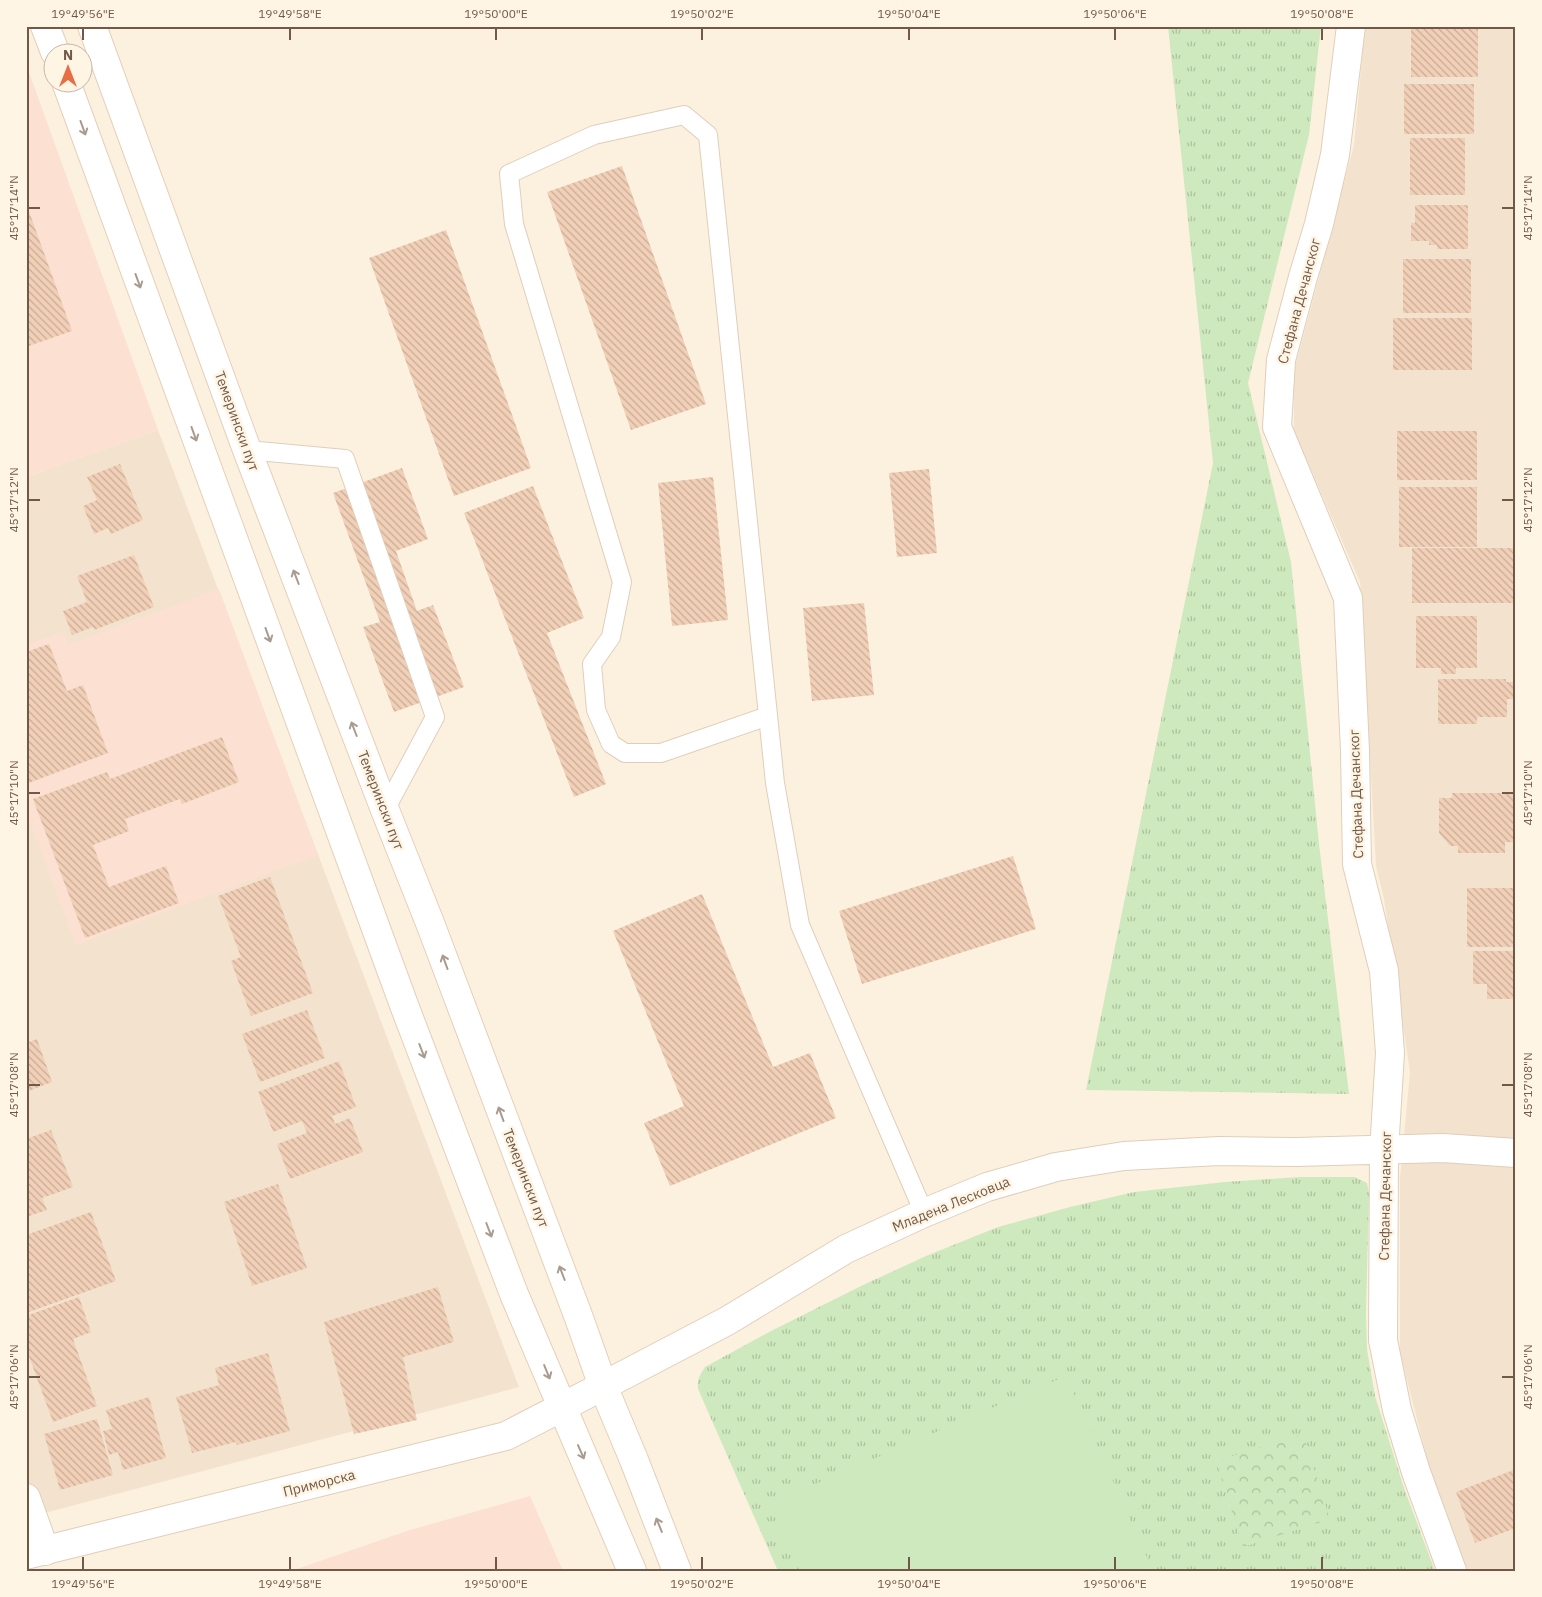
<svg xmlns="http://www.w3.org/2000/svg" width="1542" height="1597" font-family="'IBM Plex Sans',sans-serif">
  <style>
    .residential { fill: #f3e3ce }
    .commercial { fill: #fce0d2 }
    .grass { fill: url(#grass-tufts) }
    .park { fill: url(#park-crowns) }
    .pitch { fill: #cee9be }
    .building { fill: url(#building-back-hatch) }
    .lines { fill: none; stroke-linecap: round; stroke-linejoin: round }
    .service-casing { stroke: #e0cebb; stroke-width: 20 }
    .minor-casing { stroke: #e0cebb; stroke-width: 30 }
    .tertiary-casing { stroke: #e0cebb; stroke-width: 30 }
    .secondary-casing { stroke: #e5cfb9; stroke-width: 30 }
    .service { stroke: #fff; stroke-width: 18 }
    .minor { stroke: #fff; stroke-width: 28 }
    .tertiary { stroke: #fff; stroke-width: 28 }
    .secondary { stroke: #fff; stroke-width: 28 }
    .oneway { stroke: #aa9b91 }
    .ticks { fill: none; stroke: #725847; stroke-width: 2 }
    .labels { text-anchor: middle; stroke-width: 5; stroke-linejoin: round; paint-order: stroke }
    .street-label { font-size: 14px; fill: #725847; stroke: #fff5e5 }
    .neatline { fill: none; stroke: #725847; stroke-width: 2 }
    .ticks-label { font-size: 12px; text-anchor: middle; fill: #725847 }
  </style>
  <defs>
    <pattern id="grass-tufts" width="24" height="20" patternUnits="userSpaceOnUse" patternTransform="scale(1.25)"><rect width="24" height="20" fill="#cee9be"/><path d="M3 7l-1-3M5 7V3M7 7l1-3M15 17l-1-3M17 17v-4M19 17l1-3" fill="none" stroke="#acc09c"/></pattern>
    <pattern id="park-crowns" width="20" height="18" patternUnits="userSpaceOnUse" patternTransform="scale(1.25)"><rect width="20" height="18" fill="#cee9be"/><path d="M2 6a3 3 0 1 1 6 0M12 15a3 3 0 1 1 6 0" fill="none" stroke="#acc09c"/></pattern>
    <pattern id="building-back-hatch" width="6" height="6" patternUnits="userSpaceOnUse" patternTransform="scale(1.25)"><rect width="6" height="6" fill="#f1d0b7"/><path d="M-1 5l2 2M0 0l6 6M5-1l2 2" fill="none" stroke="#c8ac97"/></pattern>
  </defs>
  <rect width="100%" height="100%" fill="#fcf1df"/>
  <path class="residential" d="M 1365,26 L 1516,26 L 1516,1571 L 1456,1571 L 1400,1353 L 1400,1178 L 1410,1072 L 1384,899 L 1376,866 L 1360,582 L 1294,431 L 1294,371 L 1354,145 Z
    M 158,430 L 519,1387 L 26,1518 L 26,477 Z"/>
  <path class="commercial" d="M 26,64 L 158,430 L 26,477 Z
    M 219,589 L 318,855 L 76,945 L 26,812 L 26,645 L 63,632 L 68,645 Z
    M 530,1496 L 563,1571 L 291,1571 L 410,1530 Z"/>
  <path class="grass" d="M 1168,26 L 1321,26 L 1309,135 L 1248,383 L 1291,562 L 1319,844 L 1349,1094 L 1086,1090 L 1213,463 Z
    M 1300,1177 L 1355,1177 L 1367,1183 L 1369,1193 L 1366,1312 L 1367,1349 L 1375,1396 L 1404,1488 L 1435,1571 L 778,1571 L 698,1389 C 697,1379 700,1375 705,1367 L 771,1331 L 861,1286 L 926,1256 L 998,1227 L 1070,1207 L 1134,1192 L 1225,1182 Z"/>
  <path class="park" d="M 1303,1434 L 1330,1519 L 1243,1547 L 1216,1461 Z"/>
  <path class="pitch" d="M 1066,1376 L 1153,1571 L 800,1571 L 769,1504 Z"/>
  <path class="building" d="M 1411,26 L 1478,26 L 1478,77 L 1411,77 Z
    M 1404,84 L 1474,84 L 1474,134 L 1404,134 Z
    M 1410,138 L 1465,138 L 1465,195 L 1410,195 Z
    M 622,166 L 706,404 L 631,430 L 547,192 Z
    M 26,203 L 72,331 L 26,347 Z
    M 1415,205 L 1468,205 L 1468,249 L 1437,249 L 1437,245 L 1429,245 L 1429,241 L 1411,241 L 1411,223 L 1415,223 Z
    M 446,230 L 531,468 L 454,496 L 369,258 Z
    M 1403,259 L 1471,259 L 1471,313 L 1403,313 Z
    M 1393,318 L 1472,318 L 1472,370 L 1393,370 Z
    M 1397,431 L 1477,431 L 1477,480 L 1397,480 Z
    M 120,464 L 143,520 L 111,534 L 108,528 L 94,534 L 83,506 L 97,500 L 87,477 Z
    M 402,468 L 428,539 L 396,551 L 417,611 L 433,605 L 464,687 L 394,712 L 363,627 L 380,622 L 333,493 Z
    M 929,469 L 937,553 L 897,557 L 889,473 Z
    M 713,477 L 728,620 L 672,626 L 658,483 Z
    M 533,486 L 584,618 L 547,633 L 606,784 L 574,797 L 464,513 Z
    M 1399,487 L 1477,487 L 1477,547 L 1399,547 Z
    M 1412,548 L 1516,548 L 1516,584 L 1513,584 L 1513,603 L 1412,603 Z
    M 134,555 L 154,607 L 94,630 L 93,627 L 72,635 L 63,611 L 87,602 L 77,576 Z
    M 864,603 L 874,695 L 812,701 L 803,608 Z
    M 1416,616 L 1477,616 L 1477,668 L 1456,668 L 1456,674 L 1441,674 L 1441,668 L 1416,668 Z
    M 49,644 L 67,691 L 83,685 L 108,753 L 26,784 L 26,652 Z
    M 1438,679 L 1506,679 L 1506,682 L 1516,682 L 1516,699 L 1507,699 L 1507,717 L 1477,717 L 1477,724 L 1438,724 Z
    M 222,737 L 239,782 L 182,804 L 180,799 L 125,819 L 129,831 L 93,845 L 109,887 L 166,866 L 179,903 L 85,938 L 33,799 L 107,772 L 110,779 Z
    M 1452,793 L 1516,793 L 1516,842 L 1505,842 L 1505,853 L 1458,853 L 1458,846 L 1450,846 L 1439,833 L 1439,798 L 1452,798 Z
    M 1013,856 L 1036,929 L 862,984 L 839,911 Z
    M 270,877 L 313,993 L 251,1016 L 231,961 L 241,957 L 218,896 Z
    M 1467,888 L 1516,888 L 1516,947 L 1467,947 Z
    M 702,894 L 773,1067 L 810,1053 L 836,1118 L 670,1186 L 644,1123 L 684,1106 L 613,931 Z
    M 1473,951 L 1516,951 L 1516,999 L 1487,999 L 1487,984 L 1473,984 Z
    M 307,1010 L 325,1058 L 260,1082 L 242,1034 Z
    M 37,1039 L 52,1082 L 26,1092 L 26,1043 Z
    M 339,1061 L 356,1107 L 332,1116 L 335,1124 L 350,1118 L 363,1152 L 290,1179 L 277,1144 L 307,1133 L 302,1121 L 273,1132 L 258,1092 Z
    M 51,1130 L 73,1187 L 42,1198 L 47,1210 L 26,1217 L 26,1139 Z
    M 278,1184 L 307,1268 L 252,1286 L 224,1202 Z
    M 91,1212 L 116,1281 L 26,1313 L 26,1235 Z
    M 438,1287 L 454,1342 L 403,1357 L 417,1420 L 354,1434 L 324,1322 Z
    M 79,1297 L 91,1332 L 73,1339 L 97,1406 L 53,1422 L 26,1348 L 26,1316 Z
    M 268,1353 L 290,1431 L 237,1445 L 236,1442 L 192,1453 L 176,1397 L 219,1385 L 215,1368 Z
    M 149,1397 L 166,1458 L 123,1470 L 118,1452 L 109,1455 L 103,1431 L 112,1429 L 106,1410 Z
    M 97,1419 L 113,1475 L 60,1490 L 44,1434 Z
    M 1516,1469 L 1516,1528 L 1475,1543 L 1456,1492 Z"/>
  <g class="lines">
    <g class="service-casing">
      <path id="service" d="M 247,450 L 345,459 L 435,717 L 385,810
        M 768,716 L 661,753 L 625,753 L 611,744 L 596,710 L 592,664 L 611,637 L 622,582 L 514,224 L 509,174 L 594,135 L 684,115 L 708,135 L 775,783 L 800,925 L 924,1213"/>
    </g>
    <g class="minor-casing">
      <path id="minor" d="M 1351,26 L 1335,155 L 1319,224 L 1303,277 L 1281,360 L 1277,427 L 1348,598 L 1355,751 L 1357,864 L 1384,971 L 1390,1053 L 1384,1151 L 1383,1340 L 1397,1410 L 1416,1472 L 1452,1571
        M 603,1386 L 727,1321 L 846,1249 L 924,1213 L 987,1187 L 1056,1167 L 1124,1156 L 1219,1151 L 1296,1152 L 1443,1148 L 1516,1153
        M 26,1498 L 45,1551"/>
    </g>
    <g class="tertiary-casing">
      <path id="tertiary" d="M 26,1555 L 506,1436 L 603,1386"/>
    </g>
    <g class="secondary-casing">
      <path id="secondary" d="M 45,26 L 55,52
        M 92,26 L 247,450 L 385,810 L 430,923 L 579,1318 L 603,1386 L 634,1460 L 677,1571
        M 66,82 L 404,1005 L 514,1294 L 632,1571"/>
    </g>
    <use href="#service" class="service"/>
    <use href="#minor" class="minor"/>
    <use href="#tertiary" class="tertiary"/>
    <use href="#secondary" class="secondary"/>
  </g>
  <defs><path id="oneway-shaft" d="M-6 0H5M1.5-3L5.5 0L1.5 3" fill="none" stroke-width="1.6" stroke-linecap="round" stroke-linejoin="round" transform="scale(1.25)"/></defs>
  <g class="oneway">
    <use href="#oneway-shaft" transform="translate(83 128) rotate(70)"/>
    <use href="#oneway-shaft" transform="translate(138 281) rotate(70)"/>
    <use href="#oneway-shaft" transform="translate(194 434) rotate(70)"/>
    <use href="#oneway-shaft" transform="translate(296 577) rotate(-111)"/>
    <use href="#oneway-shaft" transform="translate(268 635) rotate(70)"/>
    <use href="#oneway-shaft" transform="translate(354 729) rotate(-111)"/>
    <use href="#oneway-shaft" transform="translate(445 962) rotate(-110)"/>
    <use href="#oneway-shaft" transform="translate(422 1051) rotate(69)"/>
    <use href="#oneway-shaft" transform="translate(501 1114) rotate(-110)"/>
    <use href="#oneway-shaft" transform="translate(489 1230) rotate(69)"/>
    <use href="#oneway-shaft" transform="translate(562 1273) rotate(-111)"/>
    <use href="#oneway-shaft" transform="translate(547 1372) rotate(68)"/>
    <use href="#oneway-shaft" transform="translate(581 1452) rotate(66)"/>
    <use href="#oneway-shaft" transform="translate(659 1525) rotate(-112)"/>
  </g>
  <path class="ticks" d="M 83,28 L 83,40M 290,28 L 290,40M 496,28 L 496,40M 702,28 L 702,40M 909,28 L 909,40M 1115,28 L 1115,40M 1322,28 L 1322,40M 28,208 L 40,208M 1502,208 L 1514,208M 28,500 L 40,500M 1502,500 L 1514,500M 28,793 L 40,793M 1502,793 L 1514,793M 28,1085 L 40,1085M 1502,1085 L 1514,1085M 28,1377 L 40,1377M 1502,1377 L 1514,1377M 83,1557 L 83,1570M 290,1557 L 290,1570M 496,1557 L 496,1570M 702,1557 L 702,1570M 909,1557 L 909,1570M 1115,1557 L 1115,1570M 1322,1557 L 1322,1570"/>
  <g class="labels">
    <g class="street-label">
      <text transform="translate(1299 301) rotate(-75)" y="5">Стефана Дечанског</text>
      <text transform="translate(237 421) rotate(70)" y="5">Темерински пут</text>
      <text transform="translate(1356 794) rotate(-92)" y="5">Стефана Дечанског</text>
      <text transform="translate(381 800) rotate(69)" y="5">Темерински пут</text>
      <text transform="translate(526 1178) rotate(69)" y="5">Темерински пут</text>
      <text transform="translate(1385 1196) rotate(-89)" y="5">Стефана Дечанског</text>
      <text transform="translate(951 1204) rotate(-22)" y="5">Младена Лесковца</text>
      <text transform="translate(319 1483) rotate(-14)" y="5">Приморска</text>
    </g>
  </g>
  <rect width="1542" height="1597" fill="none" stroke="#fff5e5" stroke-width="55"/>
  <g transform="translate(68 68)"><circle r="24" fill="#fff5e5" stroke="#c7b6a6"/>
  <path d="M0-4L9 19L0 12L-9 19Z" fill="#e76d43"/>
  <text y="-8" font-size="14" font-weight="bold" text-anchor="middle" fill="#725847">N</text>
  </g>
  <rect x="28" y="28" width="1486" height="1542" class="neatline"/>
  <g class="ticks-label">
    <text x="83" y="18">19°49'56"E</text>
    <text x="290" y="18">19°49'58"E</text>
    <text x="496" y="18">19°50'00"E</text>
    <text x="702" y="18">19°50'02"E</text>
    <text x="909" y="18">19°50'04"E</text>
    <text x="1115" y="18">19°50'06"E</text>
    <text x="1322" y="18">19°50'08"E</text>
    <text transform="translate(14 208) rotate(-90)" y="4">45°17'14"N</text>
    <text transform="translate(1528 208) rotate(-90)" y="4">45°17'14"N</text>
    <text transform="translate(14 500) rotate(-90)" y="4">45°17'12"N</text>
    <text transform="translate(1528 500) rotate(-90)" y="4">45°17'12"N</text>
    <text transform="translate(14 793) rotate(-90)" y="4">45°17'10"N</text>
    <text transform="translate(1528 793) rotate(-90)" y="4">45°17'10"N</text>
    <text transform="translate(14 1085) rotate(-90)" y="4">45°17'08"N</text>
    <text transform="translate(1528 1085) rotate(-90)" y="4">45°17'08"N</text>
    <text transform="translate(14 1377) rotate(-90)" y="4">45°17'06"N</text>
    <text transform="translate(1528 1377) rotate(-90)" y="4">45°17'06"N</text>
    <text x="83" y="1588">19°49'56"E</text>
    <text x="290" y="1588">19°49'58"E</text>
    <text x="496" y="1588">19°50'00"E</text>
    <text x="702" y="1588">19°50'02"E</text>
    <text x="909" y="1588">19°50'04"E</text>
    <text x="1115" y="1588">19°50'06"E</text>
    <text x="1322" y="1588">19°50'08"E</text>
  </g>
</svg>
